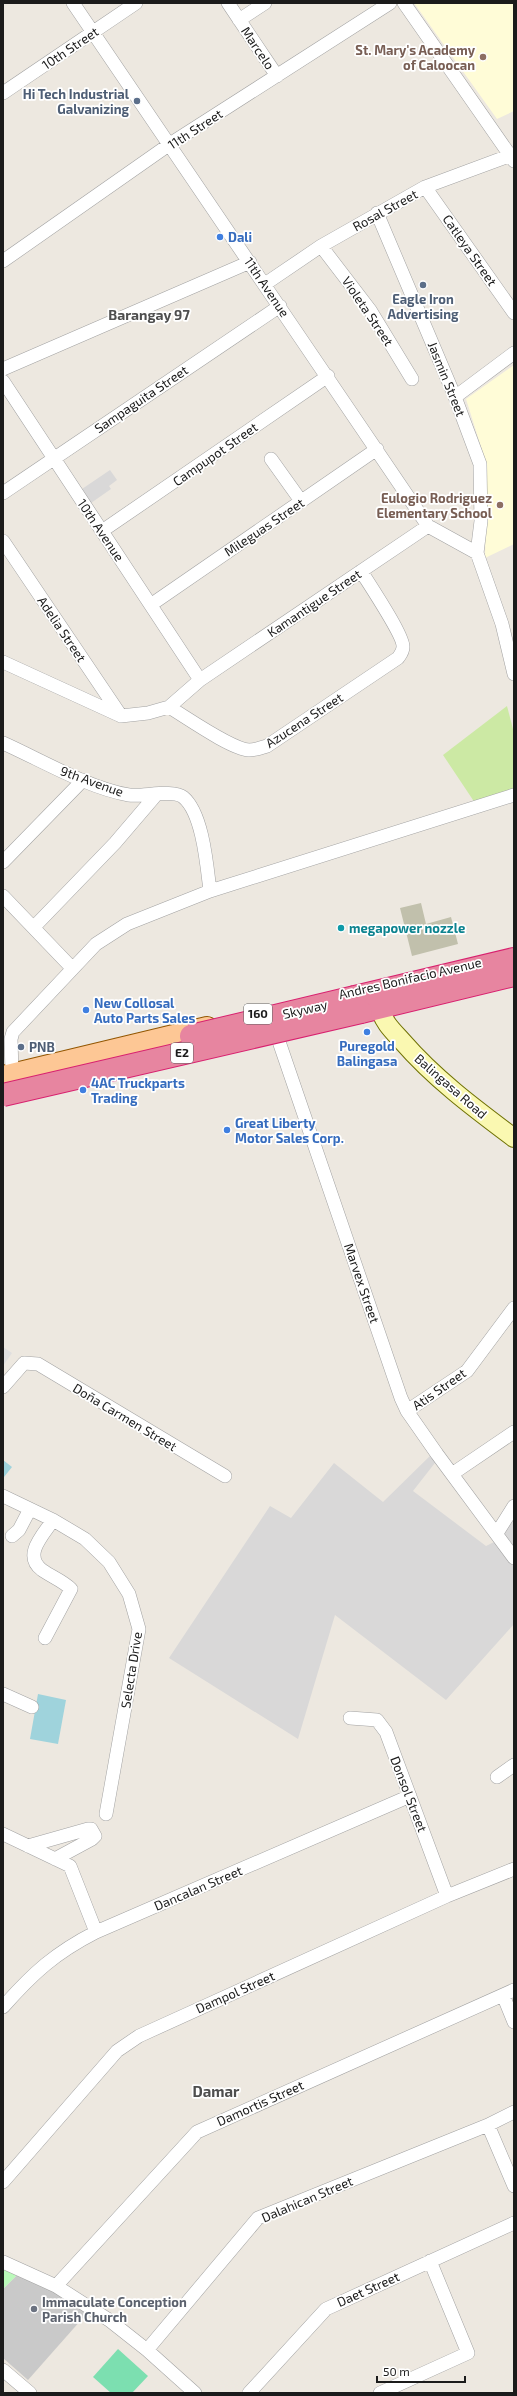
<svg xmlns="http://www.w3.org/2000/svg" width="517" height="2396" font-family="'Exo 2',sans-serif">
  <style>
    .residential { fill: #d9d8d8 }
    .education { fill: #fffcd7 }
    .religious { fill: #c9c9c9 }
    .construction { fill: #c1c0ac }
    .grass { fill: #cce9a4 }
    .park { fill: #bbfabb }
    .pitch { fill: #7cdfb0 }
    .parking { fill: #dfdfdf }
    .water { fill: #9fd3dc }
    .lines { fill: none; stroke-linecap: round; stroke-linejoin: round }
    .street-casing { stroke: #a2a2a2; stroke-width: 14 }
    .secondary-casing { stroke: #6f7103; stroke-width: 20 }
    .primary-casing { stroke: #925600; stroke-width: 22 }
    .highway-casing { stroke: #d8216f; stroke-width: 24 }
    .street { stroke: #fff; stroke-width: 13 }
    .secondary { stroke: #faf8b1; stroke-width: 18 }
    .primary { stroke: #fdc795; stroke-width: 20 }
    .highway { stroke: #e785a0; stroke-width: 22 }
    .highway-bridge-casing { stroke: #d8216f; stroke-width: 24; stroke-linecap: butt }
    .highway-bridge { stroke: #e785a0; stroke-width: 22 }
    .education-dot { fill: #8d6e63; stroke: #fff; stroke-width: 1.5 }
    .service-dot { fill: #5c6f8a; stroke: #fff; stroke-width: 1.5 }
    .shop-dot { fill: #3f7fe0; stroke: #fff; stroke-width: 1.5 }
    .culture-dot { fill: #0f9aa8; stroke: #fff; stroke-width: 1.5 }
    .worship-dot { fill: #6b7280; stroke: #fff; stroke-width: 1.5 }
    .labels { text-anchor: middle; stroke-width: 3.5; stroke-linejoin: round; paint-order: stroke }
    .shield { fill: #fff; stroke: #5f5f5f; stroke-width: 1 }
    .shield-label { font-size: 12px; font-weight: bold; fill: #1b1b1b }
    .street-label { font-size: 13px; fill: #1b1b1b; stroke: #fff }
    .education-label { font-size: 13px; font-weight: bold; fill: #785e54; stroke: #fff; text-anchor: end }
    .service-label { font-size: 13px; font-weight: bold; fill: #4e5e75; stroke: #fff; text-anchor: end }
    .shop-label { font-size: 13px; font-weight: bold; fill: #366cbe; stroke: #fff; text-anchor: start }
    .culture-label { font-size: 13px; font-weight: bold; fill: #0d838f; stroke: #fff; text-anchor: start }
    .worship-label { font-size: 13px; font-weight: bold; fill: #5b616d; stroke: #fff; text-anchor: start }
    .neighbourhood-label { font-size: 14px; font-weight: bold; fill: #4e4e4e; stroke: #fff }
    .quarter-label { font-size: 15px; font-weight: bold; fill: #4e4e4e; stroke: #fff }
  </style>
  <rect width="100%" height="100%" fill="#ede8e0"/>
  <path class="residential" d="M 110,470 L 117,480 L 109,486 L 111,489 L 91,503 L 82,489 Z
    M 433,1453 L 438,1459 L 413,1491 L 486,1546 L 498,1540 L 514,1565 L 514,1624 L 446,1700 L 335,1615 L 298,1739 L 169,1658 L 270,1506 L 291,1518 L 334,1463 L 383,1502 Z
    M 514,1513 L 514,1550 L 503,1533 Z"/>
  <path class="education" d="M 414,3 L 514,3 L 514,111 L 497,119 Z
    M 514,365 L 514,544 L 485,558 L 487,466 L 466,399 Z"/>
  <path class="religious" d="M 19,2273 L 89,2311 L 28,2380 L 3,2358 L 3,2289 Z"/>
  <path class="construction" d="M 421,903 L 426,924 L 451,917 L 458,944 L 412,956 L 400,908 Z"/>
  <path class="grass" d="M 507,706 L 514,733 L 514,791 L 475,803 L 443,755 Z"/>
  <path class="park" d="M 3,2266 L 19,2273 L 3,2289 Z"/>
  <path class="pitch" d="M 118,2349 L 148,2376 L 132,2393 L 111,2393 L 93,2377 Z"/>
  <path class="parking" d="M 3,1347 L 12,1353 L 3,1366 Z"/>
  <path class="water" d="M 3,1460 L 12,1467 L 4,1477 L 3,1477 Z
    M 38,1694 L 66,1700 L 58,1744 L 30,1739 Z"/>
  <g class="lines">
    <g class="street-casing">
      <path id="street" d="M 73,3 L 428,526 L 477,553
        M 228,3 L 277,76
        M 404,3 L 514,161
        M 239,20 L 265,3
        M 3,93 L 136,3
        M 425,187 L 514,313
        M 377,213 L 455,397 L 480,464 L 481,521 L 477,553 L 502,624 L 514,674
        M 321,246 L 370,310 L 412,379
        M 3,261 L 170,144 L 390,3
        M 265,284 L 321,246 L 425,187 L 514,154
        M 3,369 L 250,262
        M 3,381 L 200,680
        M 455,397 L 514,353
        M 271,459 L 301,501
        M 3,493 L 280,306
        M 102,531 L 328,376
        M 3,541 L 121,716
        M 152,604 L 377,449
        M 3,662 L 121,716 L 148,713 L 169,707 C 186,717 231,749 249,750 C 255,750 261,748 267,746 L 398,658 C 400,655 403,652 403,647 C 404,636 369,584 361,571
        M 169,707 L 200,680 L 428,526
        M 3,743 C 41,760 88,788 129,795 C 142,797 173,789 183,797 C 203,813 207,867 210,891
        M 3,862 L 83,780
        M 3,896 L 72,968
        M 34,927 L 115,843 L 156,795
        M 274,1027 L 401,1398 L 407,1411 L 437,1454 L 514,1558
        M 12,1073 L 11,1039 L 13,1032 L 96,944 L 127,924 L 210,891 L 514,795
        M 3,1387 L 24,1363 L 38,1364 L 225,1476
        M 407,1411 L 467,1371 L 514,1308
        M 452,1474 L 514,1432
        M 3,1496 L 53,1520 L 85,1539 L 109,1562 L 129,1594 L 139,1629 L 106,1814
        M 497,1533 L 514,1506
        M 12,1536 L 19,1530 L 30,1509
        M 45,1638 L 71,1589 C 63,1581 52,1577 42,1570 C 22,1555 44,1534 53,1520
        M 3,1694 L 32,1707
        M 350,1718 L 377,1720 L 386,1732 L 447,1896
        M 497,1777 L 514,1765
        M 3,1834 L 70,1866 L 96,1932
        M 28,1846 L 88,1829 L 91,1829 L 95,1836 L 92,1839 L 55,1859
        M 503,1995 L 514,2022
        M 3,2007 C 33,1973 55,1953 96,1932 L 410,1796
        M 488,2125 L 514,2186
        M 3,2182 L 117,2051 L 139,2036 L 447,1896 L 514,1869
        M 3,2262 L 56,2286 L 109,2320 L 147,2350 L 195,2393
        M 56,2286 L 197,2132 L 514,1990
        M 147,2350 L 258,2218 L 488,2125 L 514,2112
        M 3,2370 L 30,2393
        M 249,2393 L 326,2309 L 514,2223
        M 380,2393 L 468,2353 L 430,2261"/>
    </g>
    <g class="secondary-casing">
      <path id="secondary" d="M 380,1009 C 384,1023 393,1031 402,1041 C 435,1079 474,1108 514,1138"/>
    </g>
    <g class="primary-casing">
      <path id="primary" d="M 3,1076 L 207,1027"/>
    </g>
    <g class="highway-casing">
      <path id="highway" d="M 355,997 L 514,959
        M 361,1012 L 514,975"/>
    </g>
    <use href="#street" class="street"/>
    <use href="#secondary" class="secondary"/>
    <use href="#primary" class="primary"/>
    <use href="#highway" class="highway"/>
    <g class="highway-bridge-casing">
      <path id="highway-bridge" d="M 191,1036 L 355,997
        M 3,1095 L 361,1012"/>
    </g>
    <use href="#highway-bridge" class="highway-bridge"/>
  </g>
  <g class="education-dot">
    <circle cx="483" cy="57" r="4"/>
    <circle cx="500" cy="505" r="4"/>
  </g>
  <g class="service-dot">
    <circle cx="137" cy="101" r="4"/>
    <circle cx="423" cy="285" r="4"/>
    <circle cx="21" cy="1047" r="4"/>
  </g>
  <g class="shop-dot">
    <circle cx="220" cy="237" r="4"/>
    <circle cx="86" cy="1010" r="4"/>
    <circle cx="367" cy="1032" r="4"/>
    <circle cx="83" cy="1090" r="4"/>
    <circle cx="227" cy="1130" r="4"/>
  </g>
  <circle class="culture-dot" cx="341" cy="928" r="4"/>
  <circle class="worship-dot" cx="34" cy="2309" r="4"/>
  <g class="labels">
    <g class="shield">
      <rect x="244" y="1004" width="28" height="20" rx="3"/>
      <rect x="171" y="1043" width="22" height="20" rx="3"/>
    </g>
    <g class="shield-label">
      <text x="258" y="1018">160</text>
      <text x="182" y="1057">E2</text>
    </g>
    <g class="street-label">
      <text transform="translate(70 48) rotate(-34)" y="5">10th Street</text>
      <text transform="translate(258 48) rotate(56)" y="5">Marcelo</text>
      <text transform="translate(195 129) rotate(-33)" y="5">11th Street</text>
      <text transform="translate(385 210) rotate(-29)" y="5">Rosal Street</text>
      <text transform="translate(470 250) rotate(55)" y="5">Catleya Street</text>
      <text transform="translate(267 287) rotate(56)" y="5">11th Avenue</text>
      <text transform="translate(368 311) rotate(56)" y="5">Violeta Street</text>
      <text transform="translate(447 379) rotate(68)" y="5">Jasmin Street</text>
      <text transform="translate(141 399) rotate(-34)" y="5">Sampaguita Street</text>
      <text transform="translate(215 454) rotate(-35)" y="5">Campupot Street</text>
      <text transform="translate(264 527) rotate(-34)" y="5">Mileguas Street</text>
      <text transform="translate(101 530) rotate(56)" y="5">10th Avenue</text>
      <text transform="translate(314 603) rotate(-34)" y="5">Kamantigue Street</text>
      <text transform="translate(62 629) rotate(56)" y="5">Adelia Street</text>
      <text transform="translate(304 720) rotate(-33)" y="5">Azucena Street</text>
      <text transform="translate(92 781) rotate(20)" y="5">9th Avenue</text>
      <text transform="translate(410 978) rotate(-13)" y="5">Andres Bonifacio Avenue</text>
      <text transform="translate(305 1009) rotate(-13)" y="5">Skyway</text>
      <text transform="translate(451 1086) rotate(41)" y="5">Balingasa Road</text>
      <text transform="translate(362 1283) rotate(71)" y="5">Marvex Street</text>
      <text transform="translate(439 1389) rotate(-35)" y="5">Atis Street</text>
      <text transform="translate(125 1417) rotate(31)" y="5">Doña Carmen Street</text>
      <text transform="translate(131 1670) rotate(-81)" y="5">Selecta Drive</text>
      <text transform="translate(409 1794) rotate(69)" y="5">Donsol Street</text>
      <text transform="translate(198 1888) rotate(-23)" y="5">Dancalan Street</text>
      <text transform="translate(235 1992) rotate(-24)" y="5">Dampol Street</text>
      <text transform="translate(260 2103) rotate(-24)" y="5">Damortis Street</text>
      <text transform="translate(307 2199) rotate(-23)" y="5">Dalahican Street</text>
      <text transform="translate(368 2289) rotate(-24)" y="5">Daet Street</text>
    </g>
    <g class="education-label">
      <text x="475" y="55">St. Mary's Academy<tspan x="475" dy="15">of Caloocan</tspan></text>
      <text x="492" y="503">Eulogio Rodriguez<tspan x="492" dy="15">Elementary School</tspan></text>
    </g>
    <g class="service-label">
      <text x="129" y="99">Hi Tech Industrial<tspan x="129" dy="15">Galvanizing</tspan></text>
      <text x="423" y="304" text-anchor="middle">Eagle Iron<tspan x="423" dy="15">Advertising</tspan></text>
      <text x="29" y="1052" text-anchor="start">PNB</text>
    </g>
    <g class="shop-label">
      <text x="228" y="242">Dali</text>
      <text x="94" y="1008">New Collosal<tspan x="94" dy="15">Auto Parts Sales</tspan></text>
      <text x="367" y="1051" text-anchor="middle">Puregold<tspan x="367" dy="15">Balingasa</tspan></text>
      <text x="91" y="1088">4AC Truckparts<tspan x="91" dy="15">Trading</tspan></text>
      <text x="235" y="1128">Great Liberty<tspan x="235" dy="15">Motor Sales Corp.</tspan></text>
    </g>
    <g class="culture-label">
      <text x="349" y="933">megapower nozzle</text>
    </g>
    <g class="worship-label">
      <text x="42" y="2307">Immaculate Conception<tspan x="42" dy="15">Parish Church</tspan></text>
    </g>
    <g class="neighbourhood-label">
      <text x="149" y="320">Barangay 97</text>
    </g>
    <g class="quarter-label">
      <text x="216" y="2097">Damar</text>
    </g>
  </g>
  <rect width="517" height="2396" fill="none" stroke="#1b1b1b" stroke-width="8"/>
  <path d="M377 2376v6h88v-6" fill="none" stroke="#1b1b1b" stroke-width="2"/>
  <text x="383" y="2376" font-size="12" fill="#1b1b1b" stroke="#ffffff" stroke-width="3" paint-order="stroke">50 m</text>
</svg>
